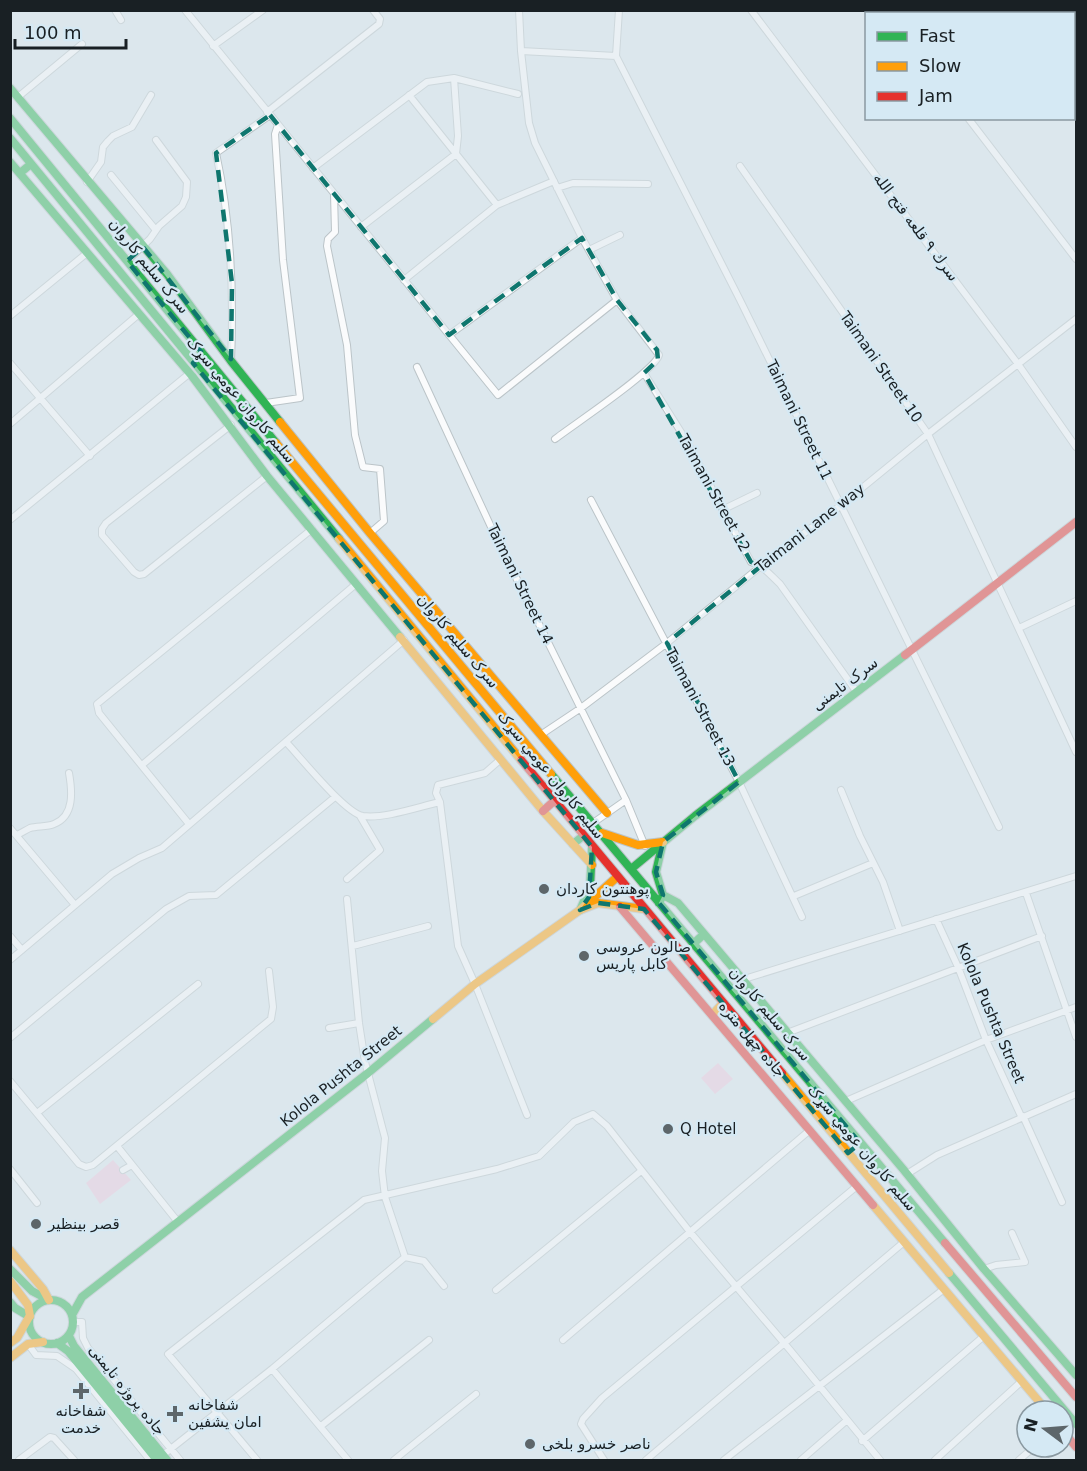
<svg xmlns="http://www.w3.org/2000/svg" width="1087" height="1471" font-family="'DejaVu Sans','Noto Naskh Arabic',sans-serif">
  <style>
    .green { fill: #eecbde }
    .lines { fill: none; stroke-linecap: round; stroke-linejoin: round }
    .street-casing { stroke: #bbc4c8; stroke-width: 8 }
    .fast-casing { stroke: #bbc4c8; stroke-width: 10 }
    .slow-casing { stroke: #bbc4c8; stroke-width: 10 }
    .jam-casing { stroke: #bbc4c8; stroke-width: 10 }
    .street { stroke: #fafbfc; stroke-width: 6 }
    .fast { stroke: #30b455; stroke-width: 8 }
    .slow { stroke: #ff9f0a; stroke-width: 8 }
    .jam { stroke: #e5322d; stroke-width: 8 }
    .marked { fill: none; stroke: #0f766e; stroke-width: 4.5; stroke-dasharray: 12 8; stroke-linejoin: round }
    .poi-dot { fill: #5d666a; stroke: #d5e9f4; stroke-width: 2 }
    .labels { text-anchor: middle; stroke-width: 4.5; stroke-linejoin: round; paint-order: stroke }
    .street-label { font-size: 15px; fill: #192024; stroke: #d5e9f4 }
    .poi-label { font-size: 15px; fill: #192024; stroke: #d5e9f4; text-anchor: start }
  </style>
  <rect width="100%" height="100%" fill="#dce7ed"/>
  <path class="green" d="M 718,1063 L 733,1079 L 715,1094 L 701,1078 Z
    M 113,1160 L 131,1180 L 100,1204 L 86,1183 Z"/>
  <g class="lines">
    <g class="street-casing">
      <path id="street" d="M 115,10 L 121,20
        M 185,10 L 498,395 L 617,300
        M 519,10 L 521,51 L 529,123 L 535,143 L 582,238 L 617,300 L 659,355 C 655,371 573,425 555,439
        M 619,10 L 616,56 L 740,300 L 999,827
        M 751,10 L 1018,364 L 1076,447
        M 887,10 L 890,14
        M 1060,10 L 1062,14
        M 947,14 L 951,10
        M 1074,28 L 1076,31
        M 213,46 L 263,10
        M 521,51 L 616,56
        M 409,95 L 497,205
        M 18,97 L 82,44
        M 267,112 L 379,24 L 380,19 L 373,10
        M 968,118 L 1076,259
        M 740,166 L 928,434 L 1076,752
        M 313,168 L 427,82 L 454,78 L 518,94
        M 111,175 L 155,229
        M 87,182 L 101,162 L 103,147 L 108,141 L 113,136 L 132,127 L 151,95
        M 557,188 L 573,183 L 648,184
        M 334,194 L 335,232 L 328,239 L 327,246 L 347,345 L 355,435 L 363,467 L 380,469 L 384,521 L 370,533
        M 361,227 L 456,154 L 458,136 L 454,78
        M 589,250 L 620,235
        M 127,261 L 150,239 L 159,226 L 182,206 L 186,197 L 187,182 L 156,140
        M 404,280 L 497,205 L 554,181
        M 10,316 L 87,253
        M 449,335 L 582,238
        M 231,361 C 234,292 231,221 216,153 L 270,115
        M 10,363 L 90,456
        M 417,367 L 492,529 L 626,800 L 645,846
        M 644,373 L 686,440 L 751,562 C 765,567 770,575 780,584 L 856,691
        M 266,403 L 300,398 L 283,260 L 275,134 L 278,125
        M 10,424 L 139,314
        M 231,425 L 106,523 L 102,529 L 102,535 L 134,572 L 139,575 L 144,574 L 267,476
        M 591,500 L 739,782 L 802,917
        M 722,510 L 757,493
        M 10,520 L 190,373
        M 1019,628 L 1076,601
        M 542,734 L 581,708 L 667,643 L 761,566 L 840,506 L 928,434 L 1076,319
        M 287,743 C 301,758 345,813 363,816 C 384,819 418,807 440,802
        M 501,759 L 485,773 L 438,785 L 436,793 L 440,802 L 458,946 L 475,984 L 527,1115
        M 142,765 L 356,584
        M 841,790 L 860,836 L 883,882 L 900,931
        M 593,823 L 626,800
        M 189,824 L 99,713 L 97,704 L 312,529
        M 10,828 L 75,905
        M 17,835 C 21,833 26,830 30,828 C 38,826 47,827 54,824 C 75,816 72,790 69,773
        M 347,879 L 380,850 L 360,816
        M 1026,893 L 1076,1037
        M 794,896 L 873,863
        M 347,899 L 359,1023 L 365,1062 L 385,1138 L 382,1171 L 385,1197 L 405,1257
        M 936,919 L 958,967 L 986,1040 L 1021,1116
        M 10,936 L 22,950
        M 353,946 L 428,926
        M 10,960 L 112,874 L 139,858 L 162,848 L 404,640
        M 741,980 L 1076,876
        M 329,1028 L 359,1023
        M 787,1033 L 1042,936
        M 10,1038 L 166,909 L 189,896 L 216,895 L 335,797
        M 10,1081 L 79,1164 L 86,1167 L 93,1165 L 271,1019 L 273,1007 L 269,971
        M 846,1101 L 986,1040 L 1076,1007
        M 37,1113 L 198,984
        M 1023,1116 L 1062,1202
        M 117,1146 L 178,1222
        M 10,1169 L 37,1203
        M 123,1170 L 132,1165
        M 907,1174 L 937,1155 L 1076,1094
        M 984,1269 L 996,1265 L 1025,1262 L 1012,1233
        M 496,1290 L 641,1171
        M 73,1322 L 82,1322 L 83,1338 L 88,1348 L 180,1460
        M 563,1340 L 810,1130
        M 28,1344 L 36,1355 L 57,1356 L 76,1369 L 150,1460
        M 272,1369 L 348,1460
        M 321,1426 L 429,1340
        M 862,1441 L 984,1336
        M 163,1455 L 272,1369 L 405,1257 L 424,1261 L 444,1286
        M 19,1460 L 50,1437 L 54,1438 L 74,1460
        M 257,1460 L 168,1354 L 364,1200 L 497,1169 L 539,1156 L 574,1122 L 593,1114 L 607,1126 L 690,1232 L 790,1350 L 880,1460
        M 394,1460 L 476,1394
        M 604,1460 L 581,1424 L 583,1419 L 602,1398 L 857,1186
        M 646,1460 L 904,1242
        M 724,1460 L 944,1289
        M 801,1460 L 846,1421
        M 935,1460 L 1022,1381
        M 1019,1460 L 1034,1447"/>
    </g>
    <g class="fast-casing">
      <path id="fast" d="M 10,88 L 167,274 L 231,361 L 280,422
        M 10,118 L 276,443
        M 10,138 L 339,539
        M 10,162 L 192,376 L 267,476 L 400,637
        M 20,173 L 31,164
        M 551,774 L 945,1243
        M 573,844 L 583,836
        M 631,869 L 695,816 L 905,655
        M 663,895 L 678,903 L 903,1169 L 984,1269 L 1076,1375
        M 659,903 L 663,895 L 656,872 L 663,842
        M 580,910 L 590,887 L 592,847
        M 693,944 L 703,935
        M 10,1269 L 32,1291 L 49,1300
        M 949,1273 L 1076,1424
        M29 1322a22 22 0 1 1 44 0a22 22 0 1 1-44 0Z
        M 10,1302 L 15,1308 L 30,1317
        M 72,1315 L 82,1297 L 368,1073 L 433,1019
        M 69,1336 L 74,1346 L 167,1460
        M 57,1343 L 68,1351 L 157,1460"/>
    </g>
    <g class="slow-casing">
      <path id="slow" d="M 280,422 L 370,533 L 607,813
        M 276,443 L 551,774
        M 339,539 L 521,760
        M 400,637 L 543,811 L 592,865
        M 602,833 L 638,845 L 663,842
        M 580,910 L 598,903 L 644,909
        M 713,1014 L 723,1003
        M 433,1019 L 475,984 L 580,910 L 617,877
        M 782,1073 L 949,1273
        M 873,1205 L 1047,1411
        M 10,1250 L 43,1289 L 49,1300
        M 10,1281 L 28,1305 L 30,1316
        M 10,1343 L 17,1338 L 29,1317
        M 10,1358 L 28,1344 L 43,1342"/>
    </g>
    <g class="jam-casing">
      <path id="jam" d="M 905,655 L 1076,522
        M 521,760 L 782,1073
        M 543,811 L 554,801
        M 620,907 L 873,1205
        M 945,1243 L 1076,1397
        M 1063,1431 L 1076,1447"/>
    </g>
    <use href="#street" class="street"/>
    <use href="#fast" class="fast"/>
    <use href="#slow" class="slow"/>
    <use href="#jam" class="jam"/>
  </g>
  <path d="M0 0H1087V1471H0ZM 270,115 L 449,335 L 582,238 L 617,300 L 657,350 L 658,360 L 644,373 L 751,562 L 761,566 L 667,643 L 739,782 L 663,842 L 656,872 L 663,895 L 659,903 L 860,1143 L 848,1153 L 644,909 L 598,903 L 580,910 L 589,897 L 592,847 L 193,363 L 203,354 L 127,261 L 143,247 L 231,359 L 232,283 L 216,153 Z" fill="#dce7ed" fill-opacity=".55" fill-rule="evenodd"/>
  <path class="marked" d="M 270,115 L 449,335 L 582,238 L 617,300 L 657,350 L 658,360 L 644,373 L 751,562 L 761,566 L 667,643 L 739,782 L 663,842 L 656,872 L 663,895 L 659,903 L 860,1143 L 848,1153 L 644,909 L 598,903 L 580,910 L 589,897 L 592,847 L 193,363 L 203,354 L 127,261 L 143,247 L 231,359 L 232,283 L 216,153 Z"/>
  <g class="poi-dot">
    <circle cx="544" cy="889" r="6"/>
    <circle cx="584" cy="956" r="6"/>
    <circle cx="668" cy="1129" r="6"/>
    <circle cx="36" cy="1224" r="6"/>
    <path d="M78 1382h6v6h6v6h-6v6h-6v-6h-6v-6h6z"/>
    <path d="M172 1405h6v6h6v6h-6v6h-6v-6h-6v-6h6z"/>
    <circle cx="530" cy="1444" r="6"/>
  </g>
  <g class="labels">
    <g class="street-label">
      <text transform="translate(916 227) rotate(53)" y="5">سرك ٩ قلعه فتح الله</text>
      <text transform="translate(149 266) rotate(51)" y="5">سرک سلیم کاروان</text>
      <text transform="translate(881 367) rotate(55)" y="5">Taimani Street 10</text>
      <text transform="translate(241 400) rotate(50)" y="5">سلیم کاروان عومي سړک</text>
      <text transform="translate(799 420) rotate(64)" y="5">Taimani Street 11</text>
      <text transform="translate(714 493) rotate(61)" y="5">Taimani Street 12</text>
      <text transform="translate(810 528) rotate(-38)" y="5">Taimani Lane way</text>
      <text transform="translate(520 584) rotate(64)" y="5">Taimani Street 14</text>
      <text transform="translate(458 641) rotate(50)" y="5">سرک سلیم کاروان</text>
      <text transform="translate(845 684) rotate(-37)" y="5">سرک تایمنی</text>
      <text transform="translate(700 707) rotate(62)" y="5">Taimani Street 13</text>
      <text transform="translate(551 775) rotate(51)" y="5">سلیم کاروان عومي سړک</text>
      <text transform="translate(991 1013) rotate(67)" y="5">Kolola Pushta Street</text>
      <text transform="translate(770 1014) rotate(50)" y="5">سرک سلیم کاروان</text>
      <text transform="translate(752 1039) rotate(50)" y="5">جاده چهل متره</text>
      <text transform="translate(341 1076) rotate(-39)" y="5">Kolola Pushta Street</text>
      <text transform="translate(862 1148) rotate(50)" y="5">سلیم کاروان عومي سړک</text>
      <text transform="translate(127 1390) rotate(51)" y="5">جاده پروژه تایمنی</text>
    </g>
    <g class="poi-label">
      <text x="556" y="894">پوهنتون کاردان</text>
      <text x="596" y="952">صالون عروسی<tspan x="596" dy="17">کابل پاریس</tspan></text>
      <text x="680" y="1134">Q Hotel</text>
      <text x="48" y="1229">قصر بینظیر</text>
      <text x="188" y="1410">شفاخانه<tspan x="188" dy="17">امان یشفین</tspan></text>
      <text x="81" y="1416" text-anchor="middle">شفاخانه<tspan x="81" dy="17">خدمت</tspan></text>
      <text x="542" y="1449">ناصر خسرو بلخی</text>
    </g>
  </g>
  <rect width="1087" height="1471" fill="none" stroke="#192024" stroke-width="24"/>
  <rect x="865" y="12" width="210" height="108" fill="#d5e9f4" stroke="#8a99a1" stroke-width="1.5"/>
  <rect x="877" y="32" width="30" height="9" fill="#30b455" stroke="#8a99a1" stroke-width="1.5"/>
  <text x="919" y="42" font-size="18" fill="#192024">Fast</text>
  <rect x="877" y="62" width="30" height="9" fill="#ff9f0a" stroke="#8a99a1" stroke-width="1.5"/>
  <text x="919" y="72" font-size="18" fill="#192024">Slow</text>
  <rect x="877" y="92" width="30" height="9" fill="#e5322d" stroke="#8a99a1" stroke-width="1.5"/>
  <text x="919" y="102" font-size="18" fill="#192024">Jam</text>
  <g transform="translate(1045 1429) rotate(286)"><circle r="28" fill="#d5e9f4" stroke="#8a99a1" stroke-width="1.5"/>
  <path d="M0-4.5L10 22L0 15L-10 22Z" fill="#5d666a"/>
  <text y="-9" font-size="16" font-weight="bold" text-anchor="middle" fill="#192024">N</text>
  </g>
  <path d="M15 39v9h111v-9" fill="none" stroke="#192024" stroke-width="3"/>
  <text x="24" y="39" font-size="18" fill="#192024" stroke="#d5e9f4" stroke-width="4.5" paint-order="stroke">100 m</text>
</svg>
